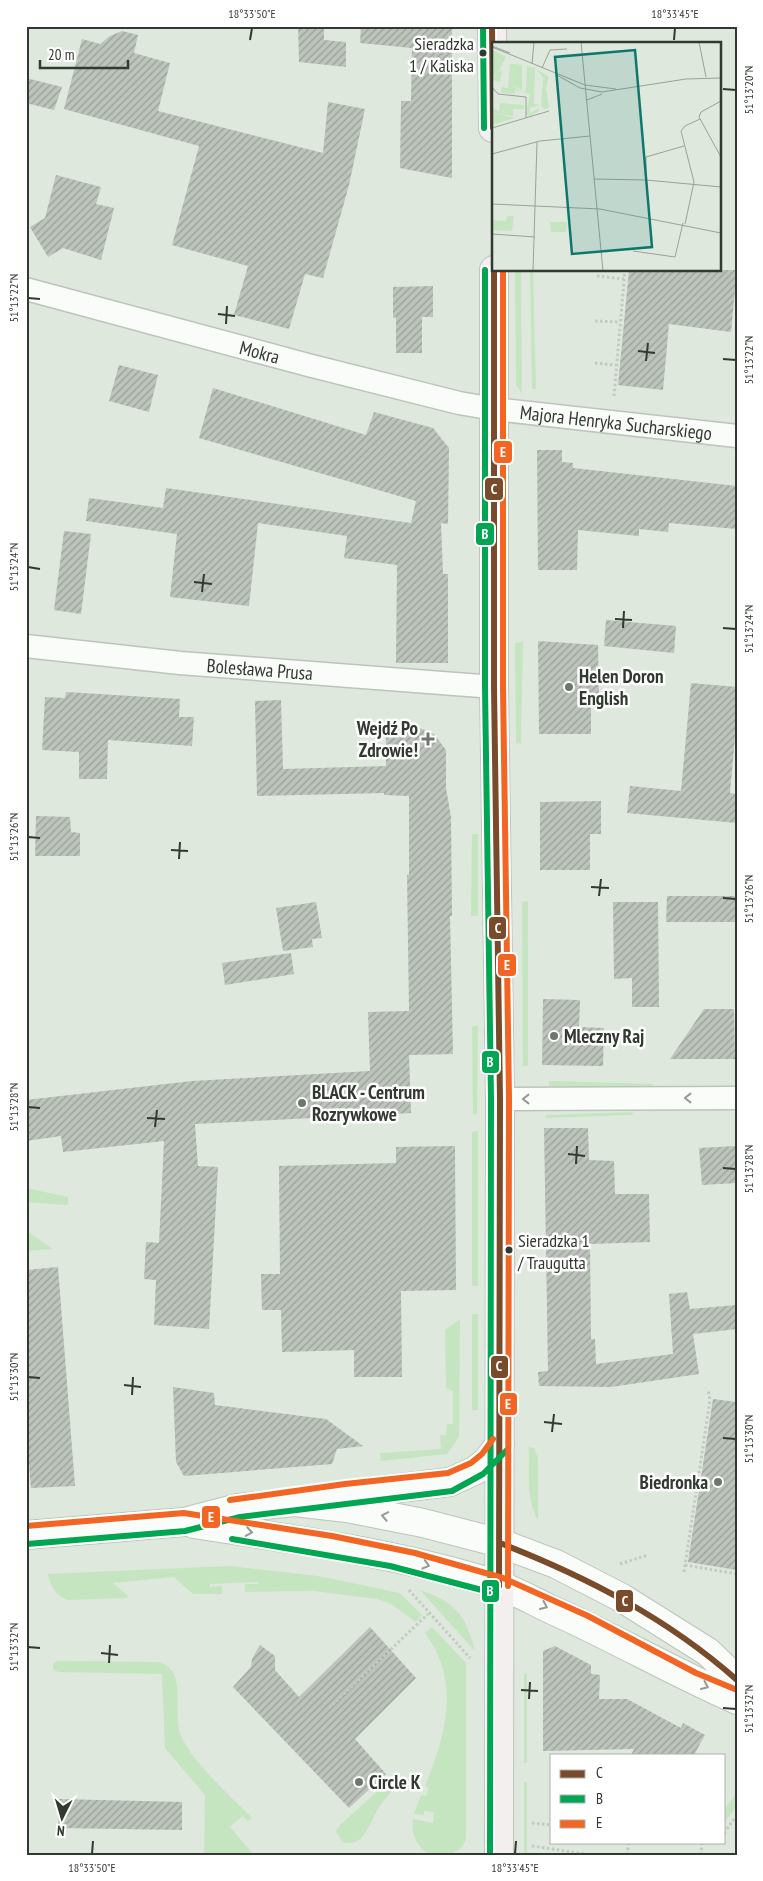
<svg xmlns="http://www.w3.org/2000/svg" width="763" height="1881" font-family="'PT Sans Narrow',sans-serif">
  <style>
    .grass { fill: #c5e5c0 }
    .building { fill: url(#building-hatch) }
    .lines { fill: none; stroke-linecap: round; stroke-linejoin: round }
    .minor-casing { stroke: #bdc4bb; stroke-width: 25 }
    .tertiary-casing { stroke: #bdc4bb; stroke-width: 30 }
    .primary-casing { stroke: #bfc4be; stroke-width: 30 }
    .path { stroke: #c5c9c4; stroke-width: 3; stroke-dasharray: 2.5 2.5; stroke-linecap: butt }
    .minor { stroke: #fafcfa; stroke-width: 22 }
    .tertiary { stroke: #fafcfa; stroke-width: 28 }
    .primary { stroke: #f2efee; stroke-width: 28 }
    .bus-1-casing { stroke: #fff; stroke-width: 10 }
    .bus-2-casing { stroke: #fff; stroke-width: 10 }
    .bus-3-casing { stroke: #fff; stroke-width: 10 }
    .bus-1 { stroke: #7a4b2a; stroke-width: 6 }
    .bus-2 { stroke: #00a651; stroke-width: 6 }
    .bus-3 { stroke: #f26522; stroke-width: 6 }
    .oneway { stroke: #969a96 }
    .ticks { fill: none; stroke: #323931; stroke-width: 2 }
    .bus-dot { fill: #323931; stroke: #fff; stroke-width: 2 }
    .poi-dot { fill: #6e766d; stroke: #fff; stroke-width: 2 }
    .labels { text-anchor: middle; stroke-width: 5; stroke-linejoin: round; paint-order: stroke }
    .bus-label { font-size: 18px; fill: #323931; stroke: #fff; text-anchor: end }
    .street-label { font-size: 19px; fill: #323931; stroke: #fff }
    .poi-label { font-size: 19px; font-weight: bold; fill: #323931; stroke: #fff; text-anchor: start }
    .inset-road { fill: none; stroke: #99a298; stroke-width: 1 }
    .view { fill: #0f766e; fill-opacity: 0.15; stroke: #0f766e; stroke-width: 2.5 }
    .inset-edge { fill: none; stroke: #323931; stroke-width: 2.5 }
    .line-badge { stroke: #fff; stroke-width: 2 }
    .badge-label { font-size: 14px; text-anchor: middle; font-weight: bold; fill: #fff }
    .neatline { fill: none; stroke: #323931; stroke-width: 2 }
    .ticks-label { font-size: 12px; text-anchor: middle; fill: #323931 }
  </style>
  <defs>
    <pattern id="building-hatch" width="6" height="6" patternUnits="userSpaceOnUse" patternTransform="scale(1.25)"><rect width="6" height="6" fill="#bcc4bb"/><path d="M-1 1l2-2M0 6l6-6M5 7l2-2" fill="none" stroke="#99a099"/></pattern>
  </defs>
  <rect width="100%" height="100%" fill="#dee8dd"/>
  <path class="grass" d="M 515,270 L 521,270 L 522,394 L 516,384 Z
    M 530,270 L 533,270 L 536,389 L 532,389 Z
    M 523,642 L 521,744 L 516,743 L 515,643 Z
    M 472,834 L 478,834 L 478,916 L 471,916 Z
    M 528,901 L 528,1066 L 523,1066 L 522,902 Z
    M 478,1025 L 477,1114 L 473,1114 L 472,1027 Z
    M 549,1081 L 653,1084 L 652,1089 L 549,1086 Z
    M 632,1112 L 633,1115 L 546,1118 L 546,1115 Z
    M 478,1131 L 478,1286 L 472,1286 L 472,1132 Z
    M 26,1188 L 68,1197 L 68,1205 L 26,1202 Z
    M 26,1232 L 29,1233 L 53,1249 L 26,1251 Z
    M 472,1314 L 478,1314 L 478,1410 L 472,1410 Z
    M 460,1319 L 459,1437 L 447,1454 L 381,1461 L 380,1453 L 383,1453 L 441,1449 L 440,1435 L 446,1435 L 447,1424 L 453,1424 L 453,1391 L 446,1388 L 445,1330 Z
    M 529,1447 L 534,1448 L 538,1458 L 538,1521 C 526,1498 529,1472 529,1447 Z
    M 229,1566 L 318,1576 L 400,1593 L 422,1615 L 416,1622 L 391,1604 L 377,1599 L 314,1591 L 245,1592 L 245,1584 L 258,1584 L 258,1582 L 210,1584 L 210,1587 L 222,1586 L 222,1594 L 193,1594 L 174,1577 L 113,1583 L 128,1596 L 127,1598 L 68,1600 C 55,1595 51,1588 48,1574 Z
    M 420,1590 C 455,1602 466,1615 475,1651 Z
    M 432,1627 L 466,1663 L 466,1838 C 462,1856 443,1856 428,1854 C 416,1845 411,1834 413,1819 L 433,1823 L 434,1812 L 424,1811 L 424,1815 L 414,1814 L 421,1795 L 426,1796 L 429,1788 L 425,1786 C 446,1735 461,1681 425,1633 Z
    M 57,1661 L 158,1662 C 189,1670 172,1710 180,1733 C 188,1758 232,1798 252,1818 L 248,1821 L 243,1816 L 230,1827 L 254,1855 L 204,1855 L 205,1795 L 165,1748 L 162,1674 L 58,1672 L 53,1669 L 53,1664 Z
    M 524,1673 L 527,1674 L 527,1763 L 524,1763 Z
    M 389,1781 L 395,1788 C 389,1795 382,1801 378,1809 C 368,1825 365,1848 342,1842 L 336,1831 L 340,1825 Z
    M 524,1782 L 527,1782 L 527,1855 L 524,1855 Z
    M 737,1793 L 737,1806 L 724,1823 L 724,1809 Z"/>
  <path class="building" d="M 298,26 L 324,26 L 324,40 L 346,42 L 346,67 L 299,62 Z
    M 361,26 L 452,26 L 452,178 L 400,168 L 401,101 L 411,101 L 412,48 L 360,43 Z
    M 122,31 L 138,35 L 134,53 L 170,63 L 158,111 L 323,153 L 328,102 L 365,109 L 349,185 L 323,278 L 305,274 L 289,329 L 234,315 L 248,266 L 172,245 L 199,146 L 64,109 L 82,39 L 100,44 L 110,36 Z
    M 26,78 L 62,87 L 54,110 L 26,103 Z
    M 56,175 L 101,187 L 96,204 L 114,208 L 101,260 L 63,248 L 48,257 L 30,227 L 45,218 Z
    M 629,270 L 737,270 L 731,332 L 669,324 L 663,390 L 618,385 Z
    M 433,286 L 433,317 L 422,317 L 422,353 L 396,353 L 396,317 L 393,318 L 393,287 Z
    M 119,365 L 158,375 L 149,412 L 109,401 Z
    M 213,388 L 366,435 L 374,412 L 433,428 L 449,448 L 448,524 L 441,523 L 443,574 L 448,574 L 448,663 L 396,663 L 397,565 L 344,558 L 347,536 L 258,523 L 249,606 L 170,597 L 177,534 L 86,521 L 89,498 L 163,508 L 166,488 L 411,523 L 416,501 L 199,438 Z
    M 537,450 L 562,450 L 562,462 L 573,463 L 573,468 L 737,486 L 737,529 L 669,523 L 668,532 L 639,529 L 639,536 L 578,530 L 577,570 L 538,570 Z
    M 64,531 L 91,534 L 81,614 L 54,610 Z
    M 606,620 L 676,626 L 674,653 L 604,646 Z
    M 538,641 L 598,645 L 599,696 L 591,695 L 591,734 L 539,734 Z
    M 691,683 L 737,687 L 737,716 L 730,793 L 737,794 L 737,823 L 627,813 L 630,786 L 681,791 Z
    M 66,692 L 180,699 L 179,717 L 194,717 L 192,746 L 108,740 L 107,779 L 79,779 L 79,752 L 42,750 L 45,697 L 65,698 Z
    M 281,700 L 283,769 L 386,766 L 386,728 L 405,722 L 434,734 L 446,750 L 446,788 L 451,817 L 452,916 L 450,916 L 453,1054 L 409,1055 L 411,1113 L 195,1124 L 198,1166 L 218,1167 L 209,1329 L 154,1325 L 156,1280 L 144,1279 L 146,1242 L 159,1243 L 164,1141 L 63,1152 L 61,1136 L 26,1141 L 26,1100 L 192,1081 L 370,1071 L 368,1012 L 409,1011 L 407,875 L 409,875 L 409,796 L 384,795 L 384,793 L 257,796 L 255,701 Z
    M 601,801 L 601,834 L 590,834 L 590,870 L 540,870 L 540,802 Z
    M 36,816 L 70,817 L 71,832 L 80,833 L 80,856 L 35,856 Z
    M 667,896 L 737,896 L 737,922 L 666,922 Z
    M 316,902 L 322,938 L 312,939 L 313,947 L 283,951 L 276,908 Z
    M 613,902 L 658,902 L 659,1007 L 632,1007 L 632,978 L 614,979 Z
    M 291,953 L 294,974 L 225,985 L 222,963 Z
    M 543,999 L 580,1000 L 579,1027 L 604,1028 L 603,1066 L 542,1065 Z
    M 704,1009 L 734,1009 L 735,1059 L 670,1059 Z
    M 544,1128 L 588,1128 L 589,1160 L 614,1161 L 615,1194 L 649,1194 L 650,1242 L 590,1244 L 591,1339 L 595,1339 L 596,1364 L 673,1354 L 669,1294 L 687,1292 L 690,1309 L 737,1305 L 737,1329 L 693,1334 L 699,1374 L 611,1387 L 539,1386 L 538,1372 L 548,1371 Z
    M 455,1146 L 456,1290 L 401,1291 L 402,1377 L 354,1377 L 354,1350 L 282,1352 L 281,1310 L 262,1310 L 261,1274 L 280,1274 L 279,1166 L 396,1163 L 396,1147 Z
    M 737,1146 L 737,1183 L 702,1185 L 699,1148 Z
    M 58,1267 L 75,1486 L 31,1488 L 26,1429 L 26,1270 Z
    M 173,1387 L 214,1393 L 215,1405 L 326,1419 L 363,1446 L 337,1449 L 332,1464 L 184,1476 L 176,1462 Z
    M 713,1399 L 737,1402 L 737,1570 L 688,1562 Z
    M 370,1627 L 416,1678 L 355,1739 L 386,1774 L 349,1808 L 233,1687 L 251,1667 L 252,1659 L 260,1645 L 275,1656 L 275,1670 L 299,1697 Z
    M 555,1646 L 591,1665 L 591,1674 L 600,1675 L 599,1699 L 627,1699 L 681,1728 L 683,1723 L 705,1735 L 694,1755 L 631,1755 L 634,1749 L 543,1751 L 543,1651 Z
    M 59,1799 L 182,1802 L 182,1830 L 58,1828 Z"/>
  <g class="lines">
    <g class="minor-casing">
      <g id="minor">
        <path id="s1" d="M 26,289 L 308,365 L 459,403 L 494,409 L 737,436"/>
        <path id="s2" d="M 26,646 L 180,663 L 494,687"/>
        <path d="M 500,1099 L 737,1098"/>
      </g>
    </g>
    <g class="tertiary-casing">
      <path id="tertiary" d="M 325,1497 L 450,1482 L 476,1470 L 488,1460 L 500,1444
        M 194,1524 C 296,1540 399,1553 498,1585 C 516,1591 533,1601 550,1609 C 613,1637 673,1672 737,1700
        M 26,1535 L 184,1522 L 238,1508 L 294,1502 L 347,1508 L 423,1523 L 500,1543 L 556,1564 L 622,1598 L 708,1652 L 737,1680"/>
    </g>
    <g class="primary-casing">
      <path id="primary" d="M 492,26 L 493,128
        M 494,270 L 494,687 L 500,1099 L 499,1855"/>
    </g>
    <path class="path" d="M 597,276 L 624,279
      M 595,321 L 620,322
      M 595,363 L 616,365
      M 614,396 L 625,270
      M 620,1564 L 648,1555
      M 685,1565 L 737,1574
      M 684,1572 L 710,1400 L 708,1389
      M 409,1590 L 470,1658
      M 329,1708 L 428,1614
      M 532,1823 L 552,1825
      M 724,1833 L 737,1815
      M 532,1846 L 592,1855
      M 627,1855 L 629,1842
      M 701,1855 L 702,1842"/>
    <use href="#minor" class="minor"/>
    <use href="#tertiary" class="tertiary"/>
    <use href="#primary" class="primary"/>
    <g class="bus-1-casing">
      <path id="bus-1" d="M 492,26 L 493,128
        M 494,270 L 494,687 L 500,1099 L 499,1586
        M 500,1543 C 587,1577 667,1618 737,1680"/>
    </g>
    <g class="bus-2-casing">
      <path id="bus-2" d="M 483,26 L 484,128
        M 485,270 L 485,687 L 491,1099 L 490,1855
        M 232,1539 L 390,1566 L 497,1594
        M 27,1544 L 185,1531 L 240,1517 L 452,1491 L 483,1474 L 507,1450"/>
    </g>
    <g class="bus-3-casing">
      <path id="bus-3" d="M 503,270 L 503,687 L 509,1099 L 508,1586
        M 230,1500 L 345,1484 L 448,1473 L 471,1463 L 482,1454 L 493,1439
        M 26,1526 L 184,1513 L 332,1536 L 415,1553 L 503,1578 L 588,1616 L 696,1673 L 737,1690"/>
    </g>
    <use href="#bus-1" class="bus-1"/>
    <use href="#bus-2" class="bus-2"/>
    <use href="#bus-3" class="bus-3"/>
  </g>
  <defs><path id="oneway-chevron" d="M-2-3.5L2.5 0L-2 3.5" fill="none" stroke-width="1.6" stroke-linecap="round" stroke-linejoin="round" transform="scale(1.25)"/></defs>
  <g class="oneway">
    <use href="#oneway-chevron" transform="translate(688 1098) rotate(180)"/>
    <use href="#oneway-chevron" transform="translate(526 1099) rotate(180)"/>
    <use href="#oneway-chevron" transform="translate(385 1516) rotate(-169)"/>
    <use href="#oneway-chevron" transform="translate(249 1532) rotate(9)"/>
    <use href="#oneway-chevron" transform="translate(426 1565) rotate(16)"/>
    <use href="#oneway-chevron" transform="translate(544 1606) rotate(24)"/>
    <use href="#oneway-chevron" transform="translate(705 1686) rotate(24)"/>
  </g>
  <path class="ticks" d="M 250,40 L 252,28M 674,40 L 675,28M 723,89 L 736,90M 28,298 L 40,299M 218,314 L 235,316M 226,324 L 227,306M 638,351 L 655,353M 723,359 L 736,360M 646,361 L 648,343M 28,567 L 40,569M 194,582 L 212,584M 202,592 L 204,574M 615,619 L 632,620M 623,628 L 624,611M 723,628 L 736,629M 28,837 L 40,838M 171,850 L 188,851M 179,859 L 180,842M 591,887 L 609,888M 599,896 L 601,879M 723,898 L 736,899M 28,1107 L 40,1108M 147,1118 L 165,1119M 155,1127 L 157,1110M 568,1154 L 585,1156M 576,1164 L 577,1146M 723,1168 L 736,1169M 28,1377 L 40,1378M 124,1385 L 141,1387M 132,1395 L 133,1377M 544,1422 L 562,1424M 552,1432 L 554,1414M 723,1438 L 736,1439M 28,1647 L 40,1648M 101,1653 L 118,1655M 109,1663 L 110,1645M 521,1690 L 538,1691M 529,1699 L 530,1682M 723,1708 L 736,1709M 92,1854 L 93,1841M 515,1854 L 516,1841"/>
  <g class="bus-dot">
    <circle cx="483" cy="53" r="4.5"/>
    <circle cx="509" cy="1250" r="4.5"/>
  </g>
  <g class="poi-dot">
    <circle cx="569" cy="687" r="5"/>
    <path d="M425.5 731.5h5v5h5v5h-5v5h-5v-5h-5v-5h5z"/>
    <circle cx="554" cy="1036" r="5"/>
    <circle cx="302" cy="1103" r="5"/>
    <circle cx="718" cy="1482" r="5"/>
    <circle cx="359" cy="1782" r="5"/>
  </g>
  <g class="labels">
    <g class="bus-label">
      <text x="474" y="50">Sieradzka<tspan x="474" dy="22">1 / Kaliska</tspan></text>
      <text x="518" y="1247" text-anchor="start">Sieradzka 1<tspan x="518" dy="22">/ Traugutta</tspan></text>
    </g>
    <g class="street-label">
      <text dy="7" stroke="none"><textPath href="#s1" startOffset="242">Mokra</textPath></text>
      <text dy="7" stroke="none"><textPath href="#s1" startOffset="606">Majora Henryka Sucharskiego</textPath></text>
      <text dy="7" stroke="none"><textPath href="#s2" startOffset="235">Bolesława Prusa</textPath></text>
    </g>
    <g class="poi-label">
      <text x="579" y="683">Helen Doron<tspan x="579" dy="22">English</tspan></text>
      <text x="418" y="735" text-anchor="end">Wejdź Po<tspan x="418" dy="22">Zdrowie!</tspan></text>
      <text x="564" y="1043">Mleczny Raj</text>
      <text x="312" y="1099">BLACK - Centrum<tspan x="312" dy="22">Rozrywkowe</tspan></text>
      <text x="708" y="1489" text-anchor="end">Biedronka</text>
      <text x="369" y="1789">Circle K</text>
    </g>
  </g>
  <g transform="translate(492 42)">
    <rect width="229" height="229" fill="#dee8dd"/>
    <path d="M 1,8 L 14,15 L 6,31 L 10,27 L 8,40 L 0,38 L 5,32 L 0,35 ZM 18,22 L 22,22 L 20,44 L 30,50 L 42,48 L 40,26 L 35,24 L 43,26 L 42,62 L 48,63 L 38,66 L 38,71 L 47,66 L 47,69 L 38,74 L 34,72 L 38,52 L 23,48 L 23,52 L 9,51 L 10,44 L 16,47 ZM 44,27 L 57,35 L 54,46 L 57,66 L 53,67 L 49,64 L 51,37 L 53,38 ZM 8,61 L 32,63 L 32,67 L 21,67 L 21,74 L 9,72 L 15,66 L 8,72 L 0,71 L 0,66 L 7,69 ZM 15,174 L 22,174 L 20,189 L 0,188 L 0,178 L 14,179 ZM 58,180 L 75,180 L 74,190 L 59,190 Z" fill="#c5e5c0"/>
    <path d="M 22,22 L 30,23 L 30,48 L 20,44 ZM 35,24 L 40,26 L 42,49 L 34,49 ZM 0,72 L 8,72 L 23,76 L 0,83 Z" fill="#c5e5c0"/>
    <path class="inset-road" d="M 89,0 L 111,229M 207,0 L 214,35M 0,4 L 18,11M 0,5 L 93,43 L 124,47M 40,22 L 42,0M 50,26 L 58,8 L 75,7M 63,32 L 88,46 L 110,50 L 194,37 L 229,36M 0,45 L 6,52 L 34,55 L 34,76M 95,58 L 110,52M 229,59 L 209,70 L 207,75 L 229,115M 0,86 L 57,69M 0,112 L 48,99 L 98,94M 102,137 L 154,138 L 229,145M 154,138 L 154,115 L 192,104M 0,162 L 108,167 L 229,191M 193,182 L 202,140 L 189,89 L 193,84 L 208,77M 0,192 L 43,195M 141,209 L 183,215 L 191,181M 41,229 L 45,100"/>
    <path class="view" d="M 143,8 L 160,205 L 80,212 L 63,15 Z"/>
    <rect width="229" height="229" class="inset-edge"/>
  </g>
  <g class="line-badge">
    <rect x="493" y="440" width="20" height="24" rx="5" fill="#f26522"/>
    <rect x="484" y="477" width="20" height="24" rx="5" fill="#7a4b2a"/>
    <rect x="475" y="522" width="20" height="24" rx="5" fill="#00a651"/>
    <rect x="488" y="916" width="19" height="24" rx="5" fill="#7a4b2a"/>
    <rect x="497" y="953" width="20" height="24" rx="5" fill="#f26522"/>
    <rect x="481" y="1050" width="19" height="24" rx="5" fill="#00a651"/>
    <rect x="490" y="1355" width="19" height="24" rx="5" fill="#7a4b2a"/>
    <rect x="499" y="1392" width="19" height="24" rx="5" fill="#f26522"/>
    <rect x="201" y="1505" width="20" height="24" rx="5" fill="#f26522"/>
    <rect x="481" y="1579" width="19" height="24" rx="5" fill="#00a651"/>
    <rect x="615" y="1589" width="19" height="24" rx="5" fill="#7a4b2a"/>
  </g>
  <g class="badge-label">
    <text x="503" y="457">E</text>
    <text x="494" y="494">C</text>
    <text x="485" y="539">B</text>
    <text x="498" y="933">C</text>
    <text x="507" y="970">E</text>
    <text x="490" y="1067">B</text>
    <text x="499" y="1371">C</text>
    <text x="508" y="1409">E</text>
    <text x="211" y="1522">E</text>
    <text x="490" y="1596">B</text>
    <text x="625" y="1606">C</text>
  </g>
  <rect width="763" height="1881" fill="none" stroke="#ffffff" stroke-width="55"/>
  <rect x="550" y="1754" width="175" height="90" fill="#ffffff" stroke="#adb0ad"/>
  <rect x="560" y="1770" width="25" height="8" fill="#7a4b2a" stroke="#adb0ad"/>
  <text x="596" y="1778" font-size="15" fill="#323931">C</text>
  <rect x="560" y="1795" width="25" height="8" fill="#00a651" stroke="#adb0ad"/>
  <text x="596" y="1804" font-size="15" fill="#323931">B</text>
  <rect x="560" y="1820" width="25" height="8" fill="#f26522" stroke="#adb0ad"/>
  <text x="596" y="1828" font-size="15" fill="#323931">E</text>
  <g transform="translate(62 1818) rotate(185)" stroke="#ffffff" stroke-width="4" paint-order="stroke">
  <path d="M0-4L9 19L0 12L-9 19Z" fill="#323931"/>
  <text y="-8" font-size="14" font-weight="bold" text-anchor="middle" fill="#323931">N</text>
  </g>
  <path d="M40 60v8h88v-8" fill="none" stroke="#323931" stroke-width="2.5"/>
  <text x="48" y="60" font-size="15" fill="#323931" stroke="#ffffff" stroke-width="4" paint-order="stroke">20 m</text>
  <rect x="28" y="28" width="708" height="1826" class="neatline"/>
  <g class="ticks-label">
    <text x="252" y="18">18°33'50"E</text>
    <text x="675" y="18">18°33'45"E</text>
    <text transform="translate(749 90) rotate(-90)" y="4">51°13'20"N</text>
    <text transform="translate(14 298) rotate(-90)" y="4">51°13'22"N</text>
    <text transform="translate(749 360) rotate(-90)" y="4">51°13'22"N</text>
    <text transform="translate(14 567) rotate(-90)" y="4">51°13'24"N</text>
    <text transform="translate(749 629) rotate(-90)" y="4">51°13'24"N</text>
    <text transform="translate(14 837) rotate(-90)" y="4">51°13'26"N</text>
    <text transform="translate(749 899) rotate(-90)" y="4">51°13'26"N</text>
    <text transform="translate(14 1107) rotate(-90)" y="4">51°13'28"N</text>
    <text transform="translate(749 1169) rotate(-90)" y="4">51°13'28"N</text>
    <text transform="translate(14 1377) rotate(-90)" y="4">51°13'30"N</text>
    <text transform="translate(749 1439) rotate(-90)" y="4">51°13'30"N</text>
    <text transform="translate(14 1647) rotate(-90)" y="4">51°13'32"N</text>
    <text transform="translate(749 1709) rotate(-90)" y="4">51°13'32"N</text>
    <text x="92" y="1872">18°33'50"E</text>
    <text x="515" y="1872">18°33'45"E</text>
  </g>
</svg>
